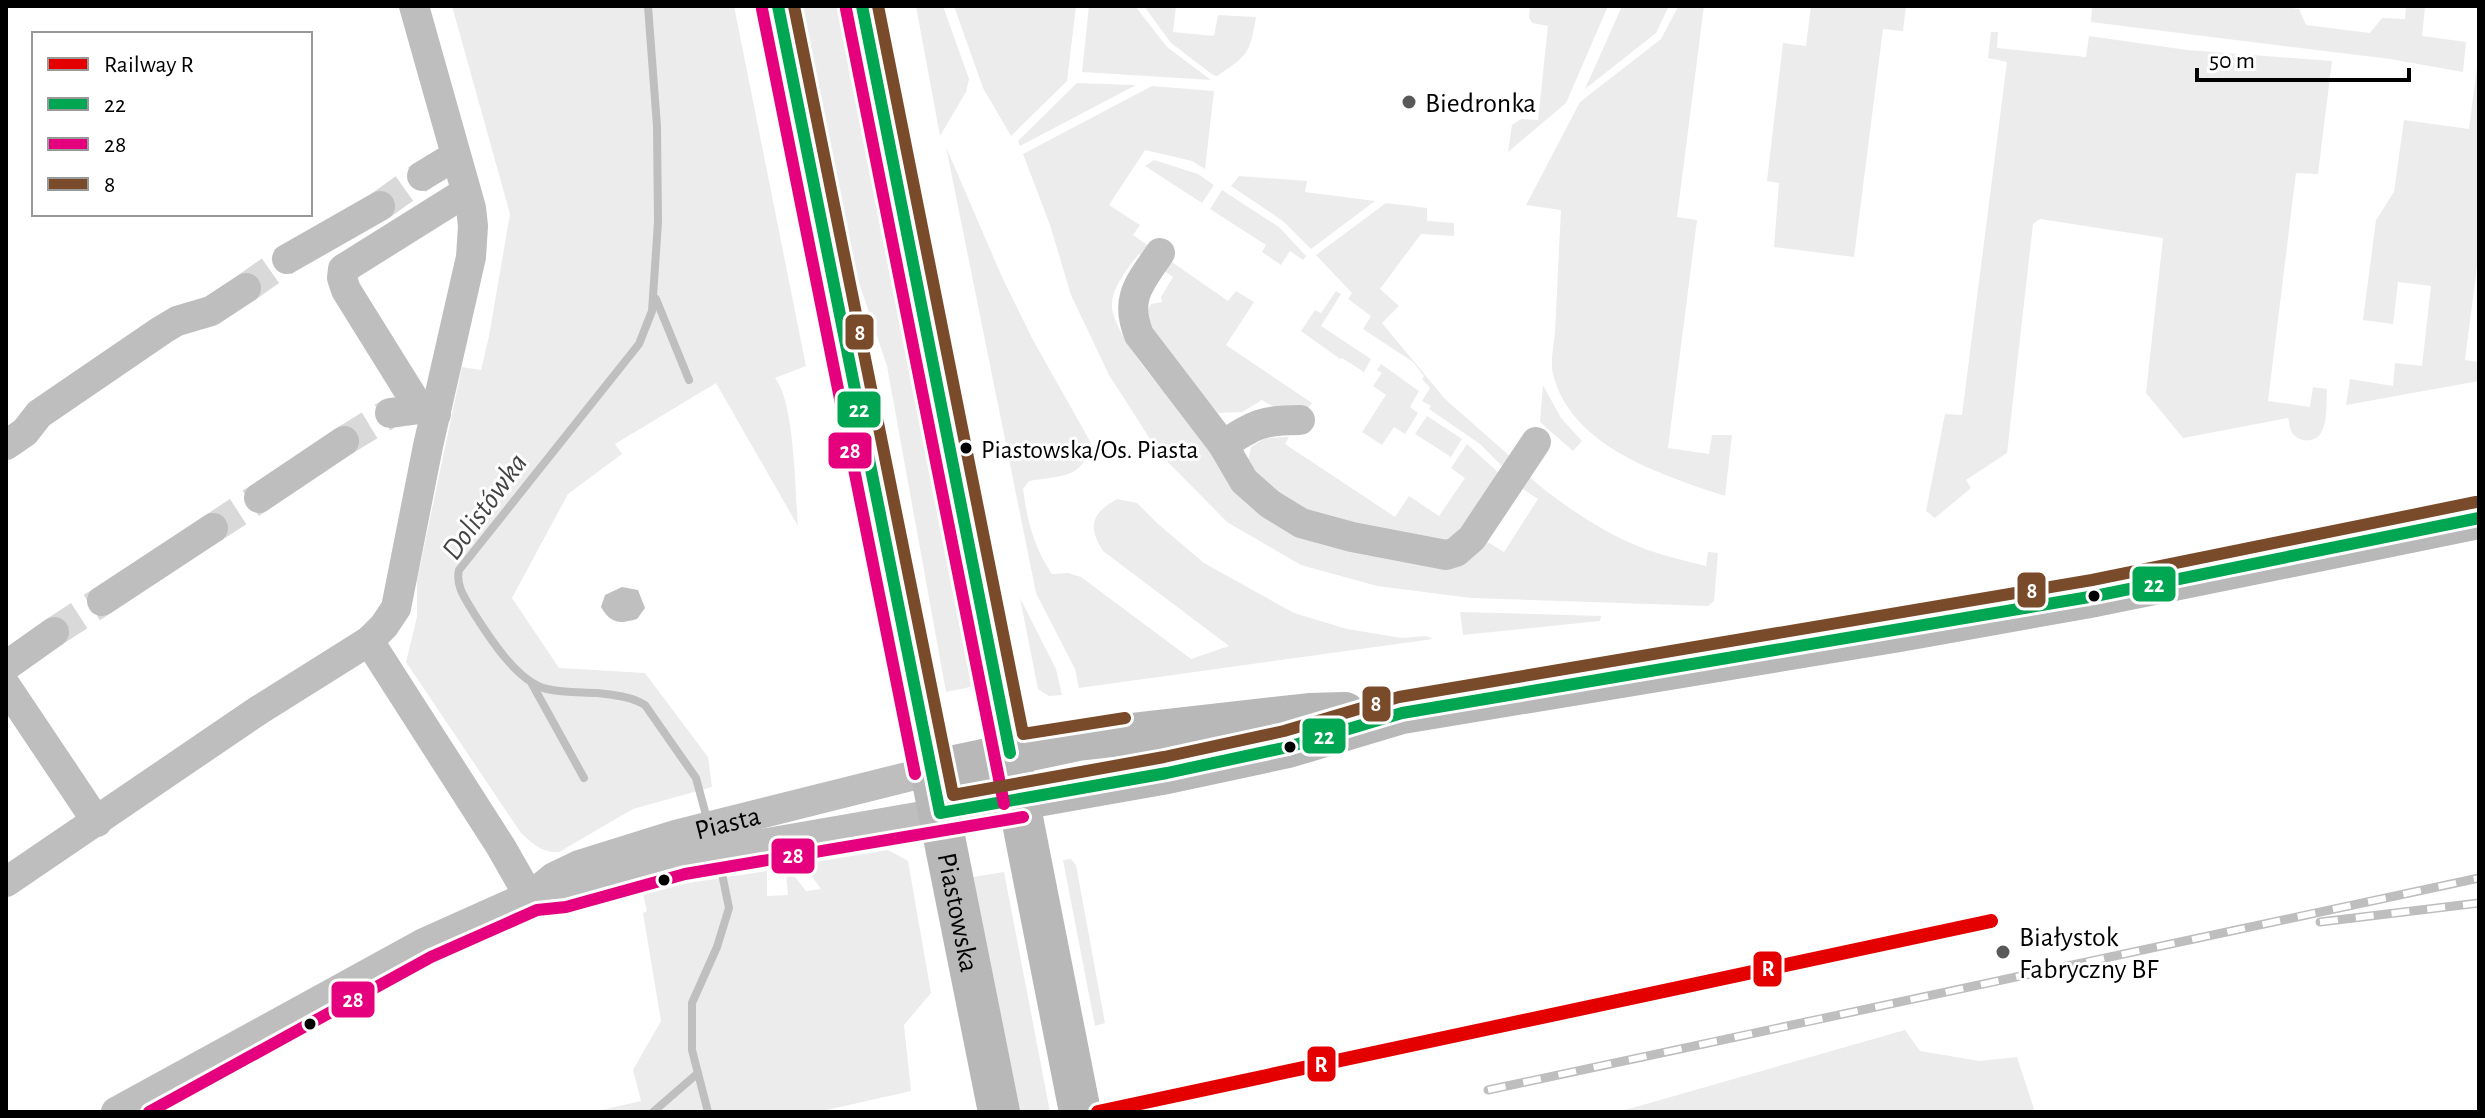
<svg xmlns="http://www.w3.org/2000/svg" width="2485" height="1118" font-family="'Alegreya Sans',sans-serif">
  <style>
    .green { fill: #ececec }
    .water { fill: #bfbfbf }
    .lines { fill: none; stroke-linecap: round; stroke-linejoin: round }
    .stream { stroke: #bfbfbf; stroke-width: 8 }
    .minor-tunnel { stroke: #d9d9d9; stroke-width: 30; stroke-dasharray: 30 15; stroke-linecap: butt }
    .minor { stroke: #bebebe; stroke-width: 30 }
    .secondary { stroke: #b8b8b8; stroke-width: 42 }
    .rail-casing { stroke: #bebebe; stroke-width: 9 }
    .rail { stroke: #fff; stroke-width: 6; stroke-dasharray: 18; stroke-linecap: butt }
    .bus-1-casing { stroke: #fff; stroke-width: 18 }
    .bus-2-casing { stroke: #fff; stroke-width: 18 }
    .bus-3-casing { stroke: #fff; stroke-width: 18 }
    .bus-1 { stroke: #00a651; stroke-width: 12 }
    .bus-2 { stroke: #e5007d; stroke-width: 12 }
    .bus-3 { stroke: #7a4b2a; stroke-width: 12 }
    .rail-1-casing { stroke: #fff; stroke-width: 20 }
    .rail-1 { stroke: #e50000; stroke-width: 14 }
    .poi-dot { fill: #595959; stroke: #fff; stroke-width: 3 }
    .bus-dot { fill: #000; stroke: #fff; stroke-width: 3 }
    .labels { text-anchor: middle; stroke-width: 6; stroke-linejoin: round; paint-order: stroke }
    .bus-label { font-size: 26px; fill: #000; stroke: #fff; text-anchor: start }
    .poi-label { font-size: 28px; fill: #000; stroke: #fff; text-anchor: start }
    .street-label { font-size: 28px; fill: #000; stroke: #fff }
    .water-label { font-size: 30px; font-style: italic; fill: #444; stroke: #fff }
    .line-badge { stroke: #fff; stroke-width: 3 }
    .badge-label { font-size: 22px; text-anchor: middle; font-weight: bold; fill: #fff }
  </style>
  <rect width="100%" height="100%" fill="#fff"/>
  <path class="green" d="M 452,6 L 734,6 L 806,366 L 775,378 C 795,403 795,492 798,526 L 716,383 L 615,444 L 622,454 L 568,494 L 512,598 L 559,668 L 645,673 L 708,757 L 712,787 L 633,809 L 559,852 C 542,853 533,844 521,833 L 406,662 L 417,617 L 417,580 L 462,367 L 481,370 L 489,336 L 510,214 Z
    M 799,6 L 844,6 L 980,685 L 946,692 L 887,366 L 845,241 Z
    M 916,6 L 943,6 L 969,79 L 966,92 L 940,136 Z
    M 954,6 L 1076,6 L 1067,81 L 1011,136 L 983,88 Z
    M 1089,6 L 1135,6 L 1167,47 L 1211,80 L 1082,72 Z
    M 1144,6 L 1176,6 L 1173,32 L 1214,36 L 1218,15 L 1256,17 C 1250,54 1247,56 1217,76 L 1213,75 L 1171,43 Z
    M 1530,6 L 1608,6 L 1566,103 L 1508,152 L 1512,125 L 1521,119 L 1538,120 L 1548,26 L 1532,23 L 1529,17 Z
    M 1622,6 L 1669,6 L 1656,33 L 1585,89 Z
    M 1691,6 L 1704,6 L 1677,217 L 1697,220 L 1668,448 L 1709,454 L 1712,435 L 1732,435 L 1725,496 C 1662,475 1571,447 1553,374 C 1550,362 1554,344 1555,331 C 1557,291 1559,250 1561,210 L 1526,205 L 1580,102 L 1661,39 L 1678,7 Z
    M 1811,6 L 1906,6 L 1903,31 L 1883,29 L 1854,257 L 1774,247 L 1779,183 L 1767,181 L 1783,43 L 1806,46 Z
    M 2092,6 L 2277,6 L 2299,9 L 2306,25 L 2370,33 L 2382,18 L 2405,19 L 2406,6 L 2425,6 L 2422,36 L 2466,42 L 2463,72 L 2390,59 L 2091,22 Z
    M 1991,32 L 1998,32 L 1997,48 L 2086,57 L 2089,36 L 2187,50 L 2332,61 L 2318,174 L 2296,173 L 2268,401 L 2310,407 L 2313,387 L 2327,389 C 2326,401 2328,422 2321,433 C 2316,442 2301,443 2294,435 C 2289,431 2290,423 2288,418 L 2183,438 L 2146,393 L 2163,238 L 2040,219 L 2033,224 L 2007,453 L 1966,480 L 1971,488 L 1935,518 L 1926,511 L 1945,414 L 1962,415 L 2007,62 L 1988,58 Z
    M 2479,52 L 2479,250 L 2465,360 L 2479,362 L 2479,381 L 2346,405 L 2350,379 L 2393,386 L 2395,363 L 2422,366 L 2431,286 L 2398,282 L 2393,324 L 2363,320 L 2376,220 L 2394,192 L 2404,120 L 2469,129 Z
    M 1077,83 L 1136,85 L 1020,146 L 1018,141 Z
    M 1152,86 L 1214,91 L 1205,169 L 1192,161 L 1145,150 L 1109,205 L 1140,225 L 1133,235 L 1228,301 L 1236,291 L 1254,302 L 1226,345 L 1312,403 L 1307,410 L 1287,415 L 1262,400 L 1242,412 L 1218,413 L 1147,330 L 1146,312 L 1151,304 L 1162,302 L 1161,297 L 1173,277 L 1139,254 C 1129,266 1114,285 1112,302 C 1106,349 1264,497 1301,533 L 1486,541 L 1504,552 L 1538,499 L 1520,487 L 1528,476 C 1562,505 1603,533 1645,549 C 1665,556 1686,561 1706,566 L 1708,552 L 1718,553 L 1714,601 L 1708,606 L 1471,598 L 1377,586 L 1301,565 L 1227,522 L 1159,453 L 1109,375 L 1071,295 L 1050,225 L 1023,154 Z
    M 946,147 L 1002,277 L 1033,340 L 1091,443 C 1083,480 1061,475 1029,481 L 1023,489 C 1027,520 1034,548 1052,574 L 1068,573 L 1081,577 L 1191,659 L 1229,646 L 1103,551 C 1087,526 1092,513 1117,499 L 1137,503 L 1158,524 L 1204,563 L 1294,613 L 1347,629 L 1402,638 L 1426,636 L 1433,639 L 1079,688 L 1075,669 L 1036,593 Z
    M 1154,160 L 1198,174 L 1214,185 L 1202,203 L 1145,166 Z
    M 1239,176 L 1307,181 L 1305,192 L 1375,201 L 1311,249 L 1283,221 L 1231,186 Z
    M 1222,190 L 1279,227 L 1306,256 L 1303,260 L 1290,251 L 1281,265 L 1262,252 L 1266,245 L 1210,209 Z
    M 1386,203 L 1427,208 L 1427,221 L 1454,223 L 1454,236 L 1421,234 L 1380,289 L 1399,306 L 1382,323 L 1445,399 L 1512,458 L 1504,468 L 1480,444 L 1429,409 L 1431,406 L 1422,401 L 1430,388 L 1422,379 L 1424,376 L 1413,362 L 1363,329 L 1371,316 L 1348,299 L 1352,293 L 1316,255 Z
    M 1336,291 L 1341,294 L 1321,326 L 1371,359 L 1364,372 L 1342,358 L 1340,359 L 1301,331 L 1315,310 L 1321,313 Z
    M 1381,364 L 1419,391 L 1410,407 L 1418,413 L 1405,434 L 1394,427 L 1382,445 L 1362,432 L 1386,395 L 1373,386 L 1382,373 L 1377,370 Z
    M 1543,385 L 1561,418 L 1582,441 L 1573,451 L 1540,422 Z
    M 1427,416 L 1462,439 L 1451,457 L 1415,434 Z
    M 1289,437 L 1285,444 L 1395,517 L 1409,496 L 1439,516 L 1465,478 L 1451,468 L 1467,444 L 1501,475 L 1451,542 C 1402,538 1296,518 1261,482 C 1256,477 1252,467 1248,461 L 1251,447 L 1265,438 Z
    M 1020,598 L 1056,669 L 1062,695 L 1049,696 L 1038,689 Z
    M 1460,612 L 1601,616 L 1600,621 L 1463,635 Z
    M 888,850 L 908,861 L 931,993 L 904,1025 L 911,1091 L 818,1112 L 593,1112 L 641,1101 L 633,1070 L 661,1021 L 643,913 L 647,911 L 642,890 L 767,871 L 767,896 L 788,895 L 785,864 L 806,891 L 821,889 L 803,864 Z
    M 1071,859 L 1076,865 L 1105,1023 L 1095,1026 L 1063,860 Z
    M 1004,872 L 1050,1112 L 1016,1112 L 973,877 Z
    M 1905,1030 L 1920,1051 L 1979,1061 L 2017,1057 L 2035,1112 L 1618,1112 Z"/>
  <path class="water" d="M 622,587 L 638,590 L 645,608 L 637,619 C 619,624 611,624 601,607 L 605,595 Z"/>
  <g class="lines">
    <path class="stream" d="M 648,6 L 657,126 L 658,222 L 652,311 L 639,344 L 459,570 C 455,587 467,601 475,615 C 491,640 518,682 547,689 C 563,693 581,692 597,693 C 613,695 631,696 645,705 L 696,778 L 707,819
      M 656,299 L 689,380
      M 532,684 L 584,778
      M 653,1112 L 698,1073
      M 708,1112 L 692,1050 L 692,1003 L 717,947 L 729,908 L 719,859"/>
    <path class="minor-tunnel" d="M 380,206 L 422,176
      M 246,288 L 287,259
      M 344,441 L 390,413
      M 213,528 L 259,498
      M 54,632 L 102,601"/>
    <g class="minor">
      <path d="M 422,176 L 455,156"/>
      <path d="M 1160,253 C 1140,283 1124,298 1139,335 L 1223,445 L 1244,481 L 1270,504 L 1301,523 L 1352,537 L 1446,555 L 1456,552 L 1472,538 L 1536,442"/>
      <path d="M 287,259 L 380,206"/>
      <path d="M 420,409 L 346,290 L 342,278 L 343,269 L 466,192"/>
      <path d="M 390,413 L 420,409 L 436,414"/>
      <path d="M 6,445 L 25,432 L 39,414 L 162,330 L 177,321 L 211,311 L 246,288"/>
      <path d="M 1223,445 C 1255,424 1262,420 1300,420"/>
      <path d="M 259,498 L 344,441"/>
      <path d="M 102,601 L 213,528"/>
      <path d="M 369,641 L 501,847 L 529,896"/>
      <path d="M 6,666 L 54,632"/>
      <path d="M 6,686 L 97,822"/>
      <path d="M 6,882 L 259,710 L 369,641 L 384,626 L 396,608 L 428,446 L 471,257 L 473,226 L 471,208 L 414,6"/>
      <path d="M 555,893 L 681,858 L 940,813"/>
      <path id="s1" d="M 116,1112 L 424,943 L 533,894 L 554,877 L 579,865 L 675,835 L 931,771"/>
    </g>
    <g class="secondary">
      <path id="s2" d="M 778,6 L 999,1112"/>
      <path d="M 862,6 L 1080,1112"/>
      <path d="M 931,771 L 1078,740 L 1309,714 L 1345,713"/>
      <path d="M 940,813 L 1167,773 L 1288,747 L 1402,713 L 1899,631 L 2095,596 L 2479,518"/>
    </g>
    <g class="rail-casing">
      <path id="rail" d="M 2320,922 L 2479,903
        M 1488,1090 L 2479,878"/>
    </g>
    <use href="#rail" class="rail"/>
    <g class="bus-1-casing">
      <path id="bus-1" d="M 778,6 L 940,813
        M 862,6 L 1010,753
        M 940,813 L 1167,773 L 1288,747 L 1402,713 L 2095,596 L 2479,518"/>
    </g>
    <g class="bus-2-casing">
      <path id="bus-2" d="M 762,9 L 915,774
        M 846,9 L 1004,804
        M 149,1112 L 431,957 L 537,910 L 566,907 L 685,874 L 1023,817"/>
    </g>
    <g class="bus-3-casing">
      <path id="bus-3" d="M 794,6 L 953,795 L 1164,757 L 1284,731 L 1399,697 L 2092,580 L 2476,502
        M 878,6 L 1023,734 L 1125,718"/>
    </g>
    <use href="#bus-1" class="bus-1"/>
    <use href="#bus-2" class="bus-2"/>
    <use href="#bus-3" class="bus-3"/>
    <g class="rail-1-casing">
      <path id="rail-1" d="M 1098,1112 L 1991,921"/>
    </g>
    <use href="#rail-1" class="rail-1"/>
  </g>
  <g class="poi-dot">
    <circle cx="1409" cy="102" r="8"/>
    <circle cx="2003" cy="952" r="8"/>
  </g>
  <g class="bus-dot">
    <circle cx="966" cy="448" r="7"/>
    <circle cx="2094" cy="596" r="7"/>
    <circle cx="1290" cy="747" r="7"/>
    <circle cx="664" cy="880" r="7"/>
    <circle cx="310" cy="1024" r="7"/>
  </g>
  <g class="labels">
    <g class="bus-label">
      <text x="981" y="458">Piastowska/Os. Piasta</text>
    </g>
    <g class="poi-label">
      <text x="1425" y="112">Biedronka</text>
      <text x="2019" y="946">Białystok<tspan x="2019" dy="32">Fabryczny BF</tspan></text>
    </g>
    <g class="street-label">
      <text dy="10" stroke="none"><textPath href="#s1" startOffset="680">Piasta</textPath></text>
      <text dy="10" stroke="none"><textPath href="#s2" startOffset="924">Piastowska</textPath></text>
    </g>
    <g class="water-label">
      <text transform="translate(484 506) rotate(-54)" y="10">Dolistówka</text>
    </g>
  </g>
  <g class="line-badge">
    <rect x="844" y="313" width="31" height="38" rx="8" fill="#7a4b2a"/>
    <rect x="836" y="390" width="46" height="39" rx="8" fill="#00a651"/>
    <rect x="827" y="431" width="46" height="39" rx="8" fill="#e5007d"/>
    <rect x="2131" y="565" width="46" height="38" rx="8" fill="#00a651"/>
    <rect x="2016" y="571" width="31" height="38" rx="8" fill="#7a4b2a"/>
    <rect x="1361" y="685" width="31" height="38" rx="8" fill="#7a4b2a"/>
    <rect x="1301" y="717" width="46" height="38" rx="8" fill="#00a651"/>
    <rect x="770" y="837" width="46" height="38" rx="8" fill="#e5007d"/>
    <rect x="1752" y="950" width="31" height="38" rx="8" fill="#e50000"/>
    <rect x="330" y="980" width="46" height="39" rx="8" fill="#e5007d"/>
    <rect x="1306" y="1045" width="31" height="38" rx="8" fill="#e50000"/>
  </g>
  <g class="badge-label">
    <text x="860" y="340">8</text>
    <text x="859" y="417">22</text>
    <text x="850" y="458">28</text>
    <text x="2154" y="592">22</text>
    <text x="2032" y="598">8</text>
    <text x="1376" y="711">8</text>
    <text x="1324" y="744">22</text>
    <text x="793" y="863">28</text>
    <text x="1768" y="976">R</text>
    <text x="353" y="1007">28</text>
    <text x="1321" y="1072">R</text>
  </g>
  <rect width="2485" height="1118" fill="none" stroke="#000000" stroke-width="16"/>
  <rect x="32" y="32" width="280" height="184" fill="#ffffff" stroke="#999999" stroke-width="2"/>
  <rect x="48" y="58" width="40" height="12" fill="#e50000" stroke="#999999" stroke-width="2"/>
  <text x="104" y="72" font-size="24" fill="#000000">Railway R</text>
  <rect x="48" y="98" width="40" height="12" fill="#00a651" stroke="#999999" stroke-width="2"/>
  <text x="104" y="112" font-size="24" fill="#000000">22</text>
  <rect x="48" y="138" width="40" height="12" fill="#e5007d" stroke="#999999" stroke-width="2"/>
  <text x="104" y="152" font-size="24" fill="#000000">28</text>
  <rect x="48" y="178" width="40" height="12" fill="#7a4b2a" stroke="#999999" stroke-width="2"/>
  <text x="104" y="192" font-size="24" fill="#000000">8</text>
  <path d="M2197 68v12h212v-12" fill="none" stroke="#000000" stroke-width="4"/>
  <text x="2209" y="68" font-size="24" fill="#000000" stroke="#ffffff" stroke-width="6" paint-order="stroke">50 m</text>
</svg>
